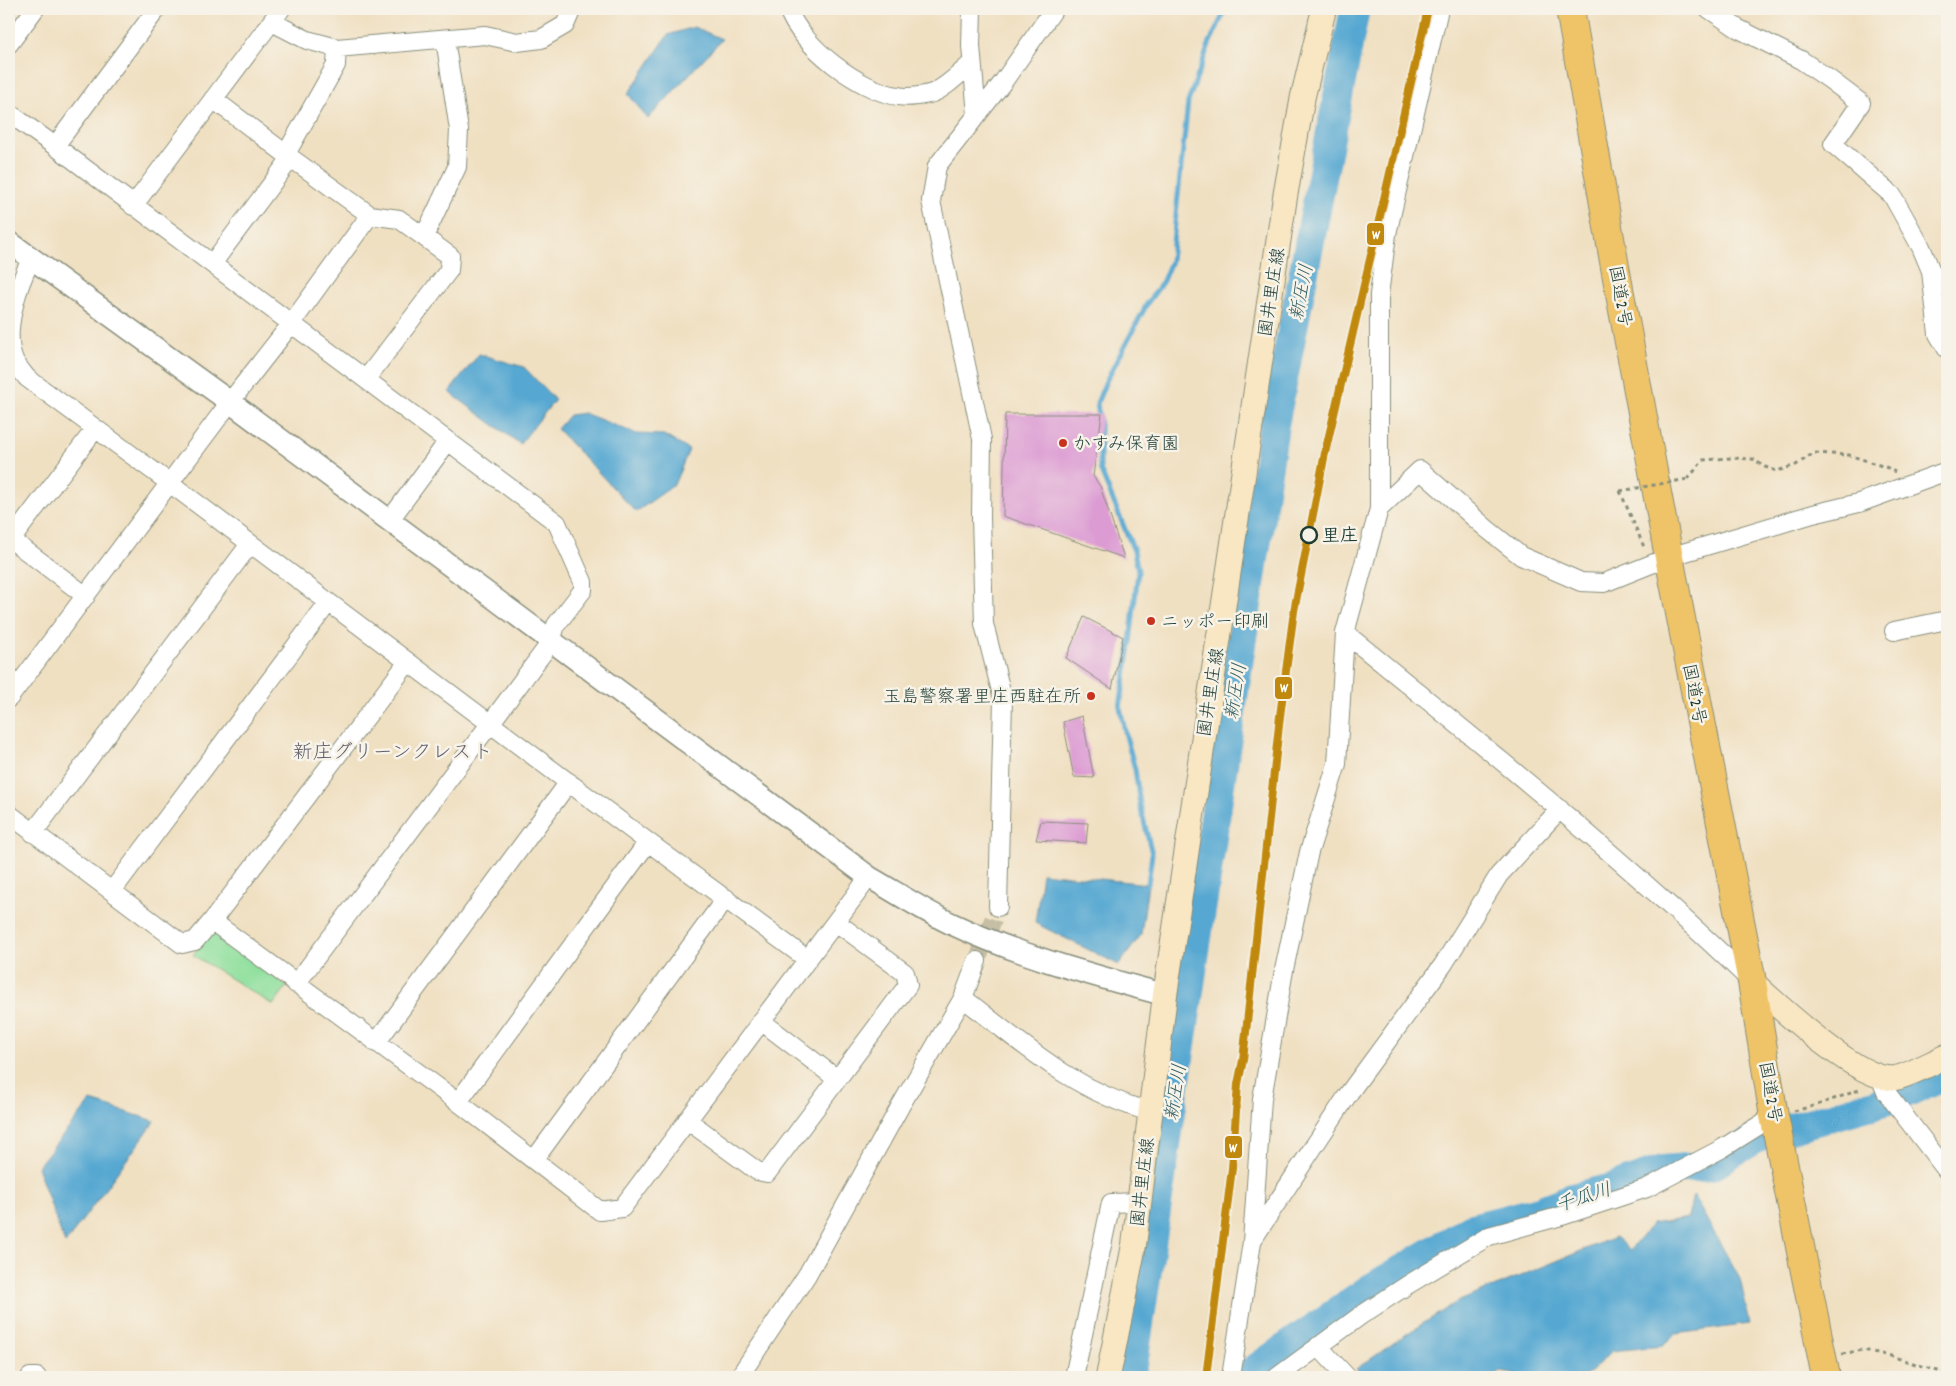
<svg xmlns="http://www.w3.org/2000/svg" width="1956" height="1386" font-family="Dekko,'Klee One',sans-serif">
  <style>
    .green { fill: #91e09f; stroke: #588e6a }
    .water { fill: #57a8d2; stroke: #3b7283 }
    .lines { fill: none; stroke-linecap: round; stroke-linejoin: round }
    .stream { stroke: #57a8d2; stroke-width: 5 }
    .river { stroke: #57a8d2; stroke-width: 30 }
    .building { fill: #dc9bd3 }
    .minor-tunnel { stroke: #c6bfa6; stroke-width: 18; stroke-dasharray: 18 9; stroke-linecap: butt }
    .minor-casing { stroke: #888e7b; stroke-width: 20 }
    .tertiary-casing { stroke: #888e7b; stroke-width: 24 }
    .secondary-casing { stroke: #888e7b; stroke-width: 26 }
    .trunk-casing { stroke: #888e7b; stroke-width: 30 }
    .path { stroke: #888e7b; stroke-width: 3; stroke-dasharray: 4 4; stroke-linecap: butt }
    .minor { stroke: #fff; stroke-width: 18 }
    .tertiary { stroke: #fff; stroke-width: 21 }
    .secondary { stroke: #f9e7c3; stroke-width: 24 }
    .trunk { stroke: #efc469; stroke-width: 28 }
    .path-bridge { stroke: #888e7b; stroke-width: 3; stroke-dasharray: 4 4; stroke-linecap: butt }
    .rail-1-casing { stroke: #f7f3e8; stroke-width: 11 }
    .rail-1 { stroke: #c0890d; stroke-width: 8 }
    .poi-dot { fill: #c8321e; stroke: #f7f3e8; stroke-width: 2 }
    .stop-dot { fill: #f7f3e8; stroke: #1f3d34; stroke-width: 2.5 }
    .labels { text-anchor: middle; stroke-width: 5; stroke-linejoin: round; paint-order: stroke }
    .street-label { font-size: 18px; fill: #1f3d34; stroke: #f7f3e8 }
    .poi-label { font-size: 18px; fill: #1f3d34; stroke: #f7f3e8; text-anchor: start }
    .stop-label { font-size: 18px; font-weight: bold; fill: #1f3d34; stroke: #f7f3e8; text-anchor: start }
    .water-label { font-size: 19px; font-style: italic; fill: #305d63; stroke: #f7f3e8 }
    .quarter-label { font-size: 20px; fill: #615e6c; stroke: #f7f3e8 }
    .line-badge { stroke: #f7f3e8; stroke-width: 2 }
    .badge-label { font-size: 14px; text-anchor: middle; font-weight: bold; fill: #fff }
  </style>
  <rect width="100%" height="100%" fill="#f7f3e8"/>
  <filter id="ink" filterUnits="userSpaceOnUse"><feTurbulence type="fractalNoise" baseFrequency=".02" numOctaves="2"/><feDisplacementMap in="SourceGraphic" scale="10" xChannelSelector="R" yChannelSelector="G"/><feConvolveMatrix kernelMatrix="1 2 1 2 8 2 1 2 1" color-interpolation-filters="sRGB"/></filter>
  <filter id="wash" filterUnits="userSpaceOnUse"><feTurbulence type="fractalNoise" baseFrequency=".0096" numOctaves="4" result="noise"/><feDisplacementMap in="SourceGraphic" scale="20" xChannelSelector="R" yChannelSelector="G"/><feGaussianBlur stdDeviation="1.12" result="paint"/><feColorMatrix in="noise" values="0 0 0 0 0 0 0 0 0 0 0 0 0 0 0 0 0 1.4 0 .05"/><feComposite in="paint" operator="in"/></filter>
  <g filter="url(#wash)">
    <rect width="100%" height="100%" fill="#f0e0c2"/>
    <path class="green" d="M 215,930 L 287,986 L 273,1005 L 193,955 L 209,933 Z"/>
    <path class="water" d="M 694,27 L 722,39 L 648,119 L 628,94 L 668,35 Z
      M 479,354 L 524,367 L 555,400 L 520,444 L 449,392 Z
      M 584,413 L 637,434 L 664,435 L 689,450 L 674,485 L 636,512 L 557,429 L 569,415 Z
      M 1042,873 L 1148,884 L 1141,935 L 1119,965 L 1035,923 Z
      M 91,1101 L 155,1121 L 65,1244 L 37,1167 Z
      M 1693,1195 L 1740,1279 L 1750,1324 L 1676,1334 L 1663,1346 L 1612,1351 L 1585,1377 L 1530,1377 L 1501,1372 L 1494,1377 L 1364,1377 L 1356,1369 L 1411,1331 L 1457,1302 L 1615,1237 L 1630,1250 L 1652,1224 L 1688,1218 Z"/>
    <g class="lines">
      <path class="stream" d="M 1148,884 L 1152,854 L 1140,805 L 1135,769 L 1126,736 L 1120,707 L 1129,652 L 1138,571 L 1134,551 L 1100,469 L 1100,425 L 1097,403 L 1106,381 L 1148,302 L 1162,283 L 1171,261 L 1188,102 L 1210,42 L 1226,9"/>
      <path class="river" d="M 1131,1377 L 1274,425 L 1355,9
        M 1244,1377 L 1368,1290 L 1472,1228 L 1539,1211 L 1572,1198 L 1615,1187 L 1663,1170 L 1710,1166 L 1757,1138 L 1895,1098 L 1947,1074"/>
    </g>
    <g id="blocks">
      <path class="building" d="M 1005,414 L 1102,414 L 1093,476 L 1100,486 L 1124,558 L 1003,516 Z
        M 1084,617 L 1123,637 L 1112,689 L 1066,658 Z
        M 1082,716 L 1094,778 L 1074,777 L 1063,722 Z
        M 1041,821 L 1088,823 L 1086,843 L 1036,840 Z"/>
    </g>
  </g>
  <g filter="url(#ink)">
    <use href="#blocks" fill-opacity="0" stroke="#888e7b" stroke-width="1"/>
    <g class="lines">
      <path class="minor-tunnel" d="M 977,961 L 998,907"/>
      <g class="minor-casing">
        <path id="minor" d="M 788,9 C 800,45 860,91 898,96 C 907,98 920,96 929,94 C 943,91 961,72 972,63
          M 972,9 L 971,46 L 977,115
          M 1709,9 L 1737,28 L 1801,60 L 1829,79 L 1861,103 L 1833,144 L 1892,195 L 1921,247 L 1931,271 L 1938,334 L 1947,349
          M 272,22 L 307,40 L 337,48 L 485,35 L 517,42 L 541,39 L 565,25 L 572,9
          M 9,44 L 35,9
          M 9,113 L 55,146 L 557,523 L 583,582 L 583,590 L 556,625 L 551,642 L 296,984
          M 55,146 L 157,9
          M 286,154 L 336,65 L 337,48
          M 133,206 L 281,9
          M 370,215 L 399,219 L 424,237 L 457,167 L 459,130 L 445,39
          M 32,258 C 18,284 1,334 15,362 C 18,367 23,373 27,378 L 171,484 L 648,842 L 807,959
          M 212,264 L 291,158
          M 366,379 L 449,270 L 450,256 L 424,237
          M 1379,509 L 1420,470 L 1487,529 L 1521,556 L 1581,582 L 1604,583 L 1669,557 L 1813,514 L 1859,503 L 1947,471
          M 389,521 L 448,441
          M 9,538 L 86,596
          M 11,540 L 95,429
          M 1894,631 L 1947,620
          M 1345,633 C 1484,746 1623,858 1752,982
          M 9,698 L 230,402 L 291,324 L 370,215 L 291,158 L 213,99
          M 9,814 L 182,944 L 195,941 L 212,921 L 458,1102 L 600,1211 L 622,1208 L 869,877
          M 33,833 L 250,544
          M 112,891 L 328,603
          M 998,907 L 1003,699 L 984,624 L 981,517 L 982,439 L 931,201 L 937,166 L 1003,82 L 1054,9
          M 212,921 L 408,662
          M 963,998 C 1024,1045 1075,1092 1151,1112
          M 761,1021 L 837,1079
          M 376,1043 L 569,782
          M 1880,1077 L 1886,1092 L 1947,1171
          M 458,1102 L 648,842
          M 687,1120 L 757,1171 L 767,1173 L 908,985 L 905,973 L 836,922
          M 534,1160 L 726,898
          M 1253,1239 L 1349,1093 L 1443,965 L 1499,875 L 1560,809
          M 1318,1346 L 1347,1377
          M 30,1377 L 37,1377
          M 739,1377 L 807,1275 L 901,1105 L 963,998 L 977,961
          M 1074,1377 L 1111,1203 L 1140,1202
          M 1231,1377 L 1252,1242 L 1262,1099 L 1284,970 L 1309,852 L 1337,764 L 1345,633 L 1379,509 L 1379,295 L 1387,234 L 1439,9
          M 1277,1377 L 1360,1316 L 1409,1284 L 1489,1236 L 1565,1215 L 1647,1188 L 1723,1148 L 1774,1116"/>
      </g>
      <g class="tertiary-casing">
        <path id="tertiary" d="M 9,242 L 230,402 L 869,877 C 897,893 924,911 952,924 C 1020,956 1093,975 1165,995"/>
      </g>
      <g class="secondary-casing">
        <path id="secondary" d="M 1752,982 C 1778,1006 1861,1083 1895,1078 C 1906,1077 1935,1061 1947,1056
          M 1108,1377 L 1134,1245 L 1165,995 L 1285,197 L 1303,96 L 1324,9"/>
      </g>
      <g class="trunk-casing">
        <path id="trunk" d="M 1570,9 L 1615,267 L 1669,557 L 1752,982 L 1774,1116 L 1826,1377"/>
      </g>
      <path class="path" d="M 1688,479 L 1703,460 L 1731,458 L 1753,459 L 1765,467 L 1777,471 L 1796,465 L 1814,453 L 1849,455 L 1888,468 L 1895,472
        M 1620,491 L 1644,547
        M 1794,1111 L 1817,1105 L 1862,1089
        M 1842,1354 L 1863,1350 L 1891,1356 L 1947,1374"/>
      <use href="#minor" class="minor"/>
      <use href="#tertiary" class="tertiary"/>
      <use href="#secondary" class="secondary"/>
      <use href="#trunk" class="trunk"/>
      <path class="path-bridge" d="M 1620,491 L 1688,479"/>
      <g class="rail-1-casing">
        <path id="rail-1" d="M 1206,1377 L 1232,1168 L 1238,1084 L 1243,1060 L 1280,716 L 1294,611 L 1325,453 L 1428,9"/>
      </g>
      <use href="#rail-1" class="rail-1"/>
    </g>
  </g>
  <g class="poi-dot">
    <circle cx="1063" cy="443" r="5"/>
    <circle cx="1151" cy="621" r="5"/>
    <circle cx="1091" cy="696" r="5"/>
  </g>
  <circle class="stop-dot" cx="1309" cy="535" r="8"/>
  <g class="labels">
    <g class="street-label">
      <text transform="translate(1271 292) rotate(-81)" y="6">園井里庄線</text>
      <text transform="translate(1621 296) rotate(80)" y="6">国道2号</text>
      <text transform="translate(1210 692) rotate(-81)" y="6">園井里庄線</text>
      <text transform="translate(1695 694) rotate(79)" y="6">国道2号</text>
      <text transform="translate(1771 1092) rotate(80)" y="6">国道2号</text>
      <text transform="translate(1142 1182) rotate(-83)" y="6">園井里庄線</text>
    </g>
    <g class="poi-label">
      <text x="1073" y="449">かすみ保育園</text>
      <text x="1161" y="627">ニッポー印刷</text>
      <text x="1081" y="702" text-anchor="end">玉島警察署里庄西駐在所</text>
    </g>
    <g class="stop-label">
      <text x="1322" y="541">里庄</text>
    </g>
    <g class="water-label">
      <text transform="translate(1300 292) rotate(-79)" y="7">新圧川</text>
      <text transform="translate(1234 691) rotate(-81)" y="7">新圧川</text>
      <text transform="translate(1174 1092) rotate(-81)" y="7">新圧川</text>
      <text transform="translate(1583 1196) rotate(-18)" y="7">千瓜川</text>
    </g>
    <g class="quarter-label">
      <text x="393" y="758">新庄グリーンクレスト</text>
    </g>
  </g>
  <g class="line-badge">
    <rect x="1366" y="222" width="19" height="24" rx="5" fill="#c0890d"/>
    <rect x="1274" y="676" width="19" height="24" rx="5" fill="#c0890d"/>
    <rect x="1224" y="1135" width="19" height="24" rx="5" fill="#c0890d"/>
  </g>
  <g class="badge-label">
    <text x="1376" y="239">W</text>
    <text x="1284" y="692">W</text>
    <text x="1233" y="1152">W</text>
  </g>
  <rect width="1956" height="1386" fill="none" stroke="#f7f3e8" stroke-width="30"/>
</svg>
